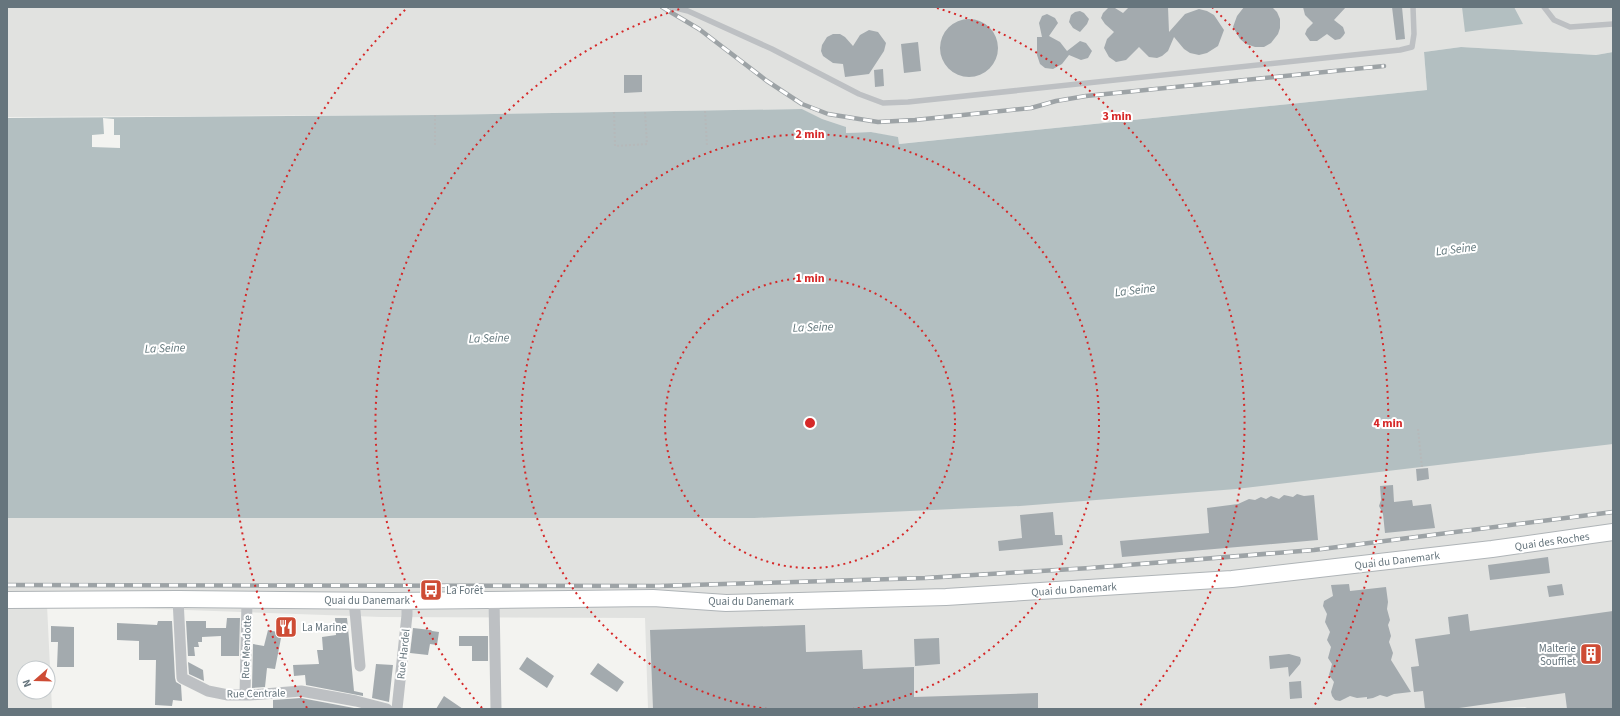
<svg xmlns="http://www.w3.org/2000/svg" width="1620" height="716" font-family="'Source Sans 3',sans-serif">
  <style>
    .built { fill: #e1e2e0; fill-rule: evenodd }
    .water { fill: #b3bfc1 }
    .pier { fill: #f3f3f0 }
    .building { fill: #a3aaae }
    .lines { fill: none; stroke-linecap: round; stroke-linejoin: round }
    .secondary-casing { stroke: #afb4b7; stroke-width: 18 }
    .path { stroke: #b6b9ba; stroke-width: 2; stroke-dasharray: 2 2; stroke-linecap: butt }
    .lane { stroke: #bdc0c3; stroke-width: 5.5 }
    .street { stroke: #bdc0c3; stroke-width: 11 }
    .secondary { stroke: #fff; stroke-width: 16 }
    .rail-casing { stroke: #9da3a6; stroke-width: 4.5 }
    .rail { stroke: #fff; stroke-width: 3; stroke-dasharray: 9; stroke-linecap: butt }
    .ring { fill: none; stroke: #d62828; stroke-width: 2; stroke-dasharray: 2 4 }
    .labels { text-anchor: middle; stroke-width: 4; stroke-linejoin: round; paint-order: stroke }
    .street-label { font-size: 11px; fill: #66757d; stroke: #fff }
    .poi-label { font-size: 11px; fill: #66757d; stroke: #fff; text-anchor: start }
    .water-label { font-size: 12px; font-style: italic; fill: #61767b; stroke: #fff }
    .centre { fill: #d62828; stroke: #fff; stroke-width: 2 }
    .ring-label { font-size: 12px; text-anchor: middle; font-weight: bold; fill: #d62828; stroke: #fff; stroke-width: 4; stroke-linejoin: round; paint-order: stroke }
  </style>
  <rect width="100%" height="100%" fill="#f3f3f0"/>
  <path class="built" d="M 7,7 L 1613,7 L 1613,52 L 1596,55 L 1461,47 L 1424,52 L 1427,90 L 898,144 L 898,138 L 871,132 L 846,133 L 802,109 L 435,115 L 7,117 Z
    M 1613,394 L 1613,709 L 1529,709 L 1525,707 L 1477,709 L 648,709 L 645,618 L 381,617 L 47,605 L 52,709 L 7,709 L 7,498 ZM 24,668 L 48,668 L 48,692 L 24,692 Z"/>
  <path class="water" d="M 1462,7 L 1514,7 L 1523,24 L 1465,32 Z
    M 1461,47 L 1596,55 L 1613,52 L 1613,444 L 1236,489 L 1020,506 L 754,518 L 7,518 L 7,118 L 435,115 L 802,109 L 822,119 L 846,127 L 846,133 L 871,132 L 898,137 L 899,144 L 1427,90 L 1424,52 Z"/>
  <path class="pier" d="M 103,118 L 114,119 L 114,135 L 120,135 L 120,148 L 92,147 L 92,135 L 104,134 Z"/>
  <path class="building" d="M 1129,7 L 1168,7 L 1169,32 L 1185,14 L 1199,9 L 1207,11 L 1214,15 L 1224,30 L 1218,46 L 1207,53 L 1199,55 L 1190,53 L 1184,49 L 1174,37 L 1168,51 L 1162,56 L 1157,58 L 1149,57 L 1139,47 L 1126,60 L 1116,62 L 1109,57 L 1104,48 L 1107,39 L 1114,32 L 1105,24 L 1101,18 L 1103,13 L 1108,8 L 1115,8 L 1123,13 Z
    M 1244,7 L 1272,7 L 1277,12 L 1280,19 L 1280,28 L 1278,34 L 1271,43 L 1264,47 L 1255,47 L 1246,44 L 1240,39 L 1233,27 L 1237,16 Z
    M 1303,7 L 1346,7 L 1334,20 L 1343,27 L 1345,33 L 1343,36 L 1340,39 L 1335,40 L 1327,34 L 1317,41 L 1310,41 L 1305,34 L 1307,29 L 1313,23 L 1305,15 Z
    M 1392,7 L 1402,7 L 1405,39 L 1396,40 Z
    M 1080,11 L 1084,13 L 1089,19 L 1087,24 L 1080,32 L 1073,28 L 1069,22 L 1071,15 L 1075,12 Z
    M 1047,14 L 1055,18 L 1058,23 L 1049,36 L 1060,42 L 1067,51 L 1080,41 L 1086,43 L 1092,51 L 1088,58 L 1081,60 L 1069,55 L 1062,64 L 1053,69 L 1045,68 L 1040,64 L 1037,55 L 1037,37 L 1042,37 L 1039,23 L 1042,16 Z
    M940 48a29 29 0 1 1 58 0a29 29 0 1 1-58 0Z
    M 869,30 L 878,32 L 886,43 L 884,51 L 869,74 L 845,77 L 843,64 L 833,63 L 823,56 L 821,51 L 822,45 L 827,37 L 833,34 L 840,34 L 845,37 L 853,46 L 860,35 Z
    M 918,42 L 921,71 L 904,73 L 901,44 Z
    M 883,69 L 884,86 L 875,87 L 874,70 Z
    M 624,75 L 642,75 L 642,92 L 624,93 Z
    M 1428,468 L 1429,479 L 1417,481 L 1416,469 Z
    M 1393,485 L 1394,502 L 1412,500 L 1413,506 L 1431,504 L 1435,528 L 1385,533 L 1383,514 L 1379,506 L 1381,500 L 1380,486 Z
    M 1297,494 L 1304,496 L 1314,495 L 1318,540 L 1122,557 L 1120,541 L 1209,533 L 1207,508 L 1238,504 L 1249,499 L 1255,500 L 1261,497 L 1266,499 L 1271,496 L 1279,499 L 1284,495 L 1293,497 Z
    M 1053,512 L 1055,535 L 1062,535 L 1063,545 L 999,551 L 998,541 L 1022,538 L 1020,515 Z
    M 1548,557 L 1550,573 L 1490,580 L 1488,565 Z
    M 1349,584 L 1350,591 L 1386,587 L 1388,602 L 1387,609 L 1390,620 L 1388,625 L 1391,636 L 1389,642 L 1393,653 L 1391,660 L 1411,692 L 1394,694 L 1387,697 L 1380,695 L 1373,698 L 1367,699 L 1367,697 L 1357,698 L 1350,696 L 1340,701 L 1335,700 L 1332,696 L 1331,692 L 1334,682 L 1329,675 L 1332,664 L 1328,658 L 1331,647 L 1327,640 L 1330,632 L 1325,622 L 1327,614 L 1323,606 L 1324,601 L 1333,596 L 1331,585 Z
    M 1562,584 L 1564,595 L 1549,597 L 1547,586 Z
    M 1613,611 L 1613,709 L 1567,709 L 1565,693 L 1452,709 L 1425,709 L 1423,691 L 1414,692 L 1411,667 L 1419,666 L 1415,639 L 1450,634 L 1448,617 L 1468,614 L 1470,631 Z
    M 227,618 L 240,618 L 239,656 L 221,656 L 221,636 L 202,637 L 202,642 L 198,642 L 199,647 L 194,647 L 195,656 L 188,656 L 186,621 L 206,621 L 206,628 L 226,628 Z
    M 335,618 L 347,618 L 354,691 L 363,693 L 363,696 L 306,685 L 305,675 L 294,676 L 293,665 L 319,664 L 317,650 L 323,650 L 322,637 L 336,635 Z
    M 158,621 L 172,621 L 175,678 L 176,682 L 181,685 L 182,701 L 173,700 L 172,706 L 155,705 L 156,660 L 139,660 L 139,641 L 117,640 L 117,623 L 157,625 Z
    M 805,625 L 806,652 L 862,650 L 863,669 L 914,667 L 914,697 L 1038,693 L 1038,709 L 653,709 L 650,630 Z
    M 51,626 L 74,627 L 74,667 L 57,667 L 58,642 L 51,642 Z
    M 413,628 L 431,630 L 432,631 L 439,632 L 437,645 L 430,644 L 428,655 L 410,653 Z
    M 268,630 L 282,633 L 275,669 L 267,668 L 265,687 L 252,688 L 253,644 L 264,646 Z
    M 459,636 L 488,636 L 488,661 L 472,661 L 472,646 L 459,646 Z
    M 939,638 L 940,664 L 915,666 L 914,639 Z
    M 1289,654 L 1300,657 L 1301,660 L 1300,664 L 1289,677 L 1288,667 L 1270,669 L 1269,656 Z
    M 527,657 L 554,676 L 547,688 L 519,669 Z
    M 188,662 L 203,670 L 204,681 L 189,674 Z
    M 598,663 L 624,682 L 617,692 L 590,674 Z
    M 376,664 L 393,665 L 389,702 L 372,698 Z
    M 1301,681 L 1302,698 L 1290,699 L 1289,682 Z
    M 444,696 L 463,709 L 436,709 Z
    M 301,698 L 354,708 L 359,709 L 273,709 L 273,700 Z"/>
  <g class="lines">
    <g class="secondary-casing">
      <path id="secondary" d="M 7,600 L 178,599 L 392,601 L 653,598 L 726,603 L 946,597 L 1232,579 L 1492,549 L 1613,532"/>
    </g>
    <path class="path" d="M 705,111 L 707,146
      M 614,112 L 615,146 L 647,144 L 645,112
      M 435,115 L 435,145
      M 1418,429 L 1422,467"/>
    <path class="lane" d="M 672,7 L 688,11 L 772,49 L 859,94 L 883,103 L 908,102 L 1400,50 L 1412,47 L 1414,34 L 1413,7
      M 1544,7 L 1554,20 L 1570,27 L 1613,24"/>
    <path class="street" d="M 178,599 L 182,678 L 208,691 L 228,695 L 250,695 L 301,691 L 356,701 L 387,709
      M 354,600 L 360,666
      M 494,600 L 496,709
      M 245,695 L 247,600
      M 397,709 L 407,615 L 407,600"/>
    <use href="#secondary" class="secondary"/>
    <g class="rail-casing">
      <path id="rail" d="M 662,7 L 699,29 L 767,81 L 802,104 L 828,114 L 878,122 L 915,120 L 1031,108 L 1056,101 L 1086,96 L 1384,66
        M 7,585 L 659,586 L 925,578 L 1090,568 L 1314,550 L 1613,512"/>
    </g>
    <use href="#rail" class="rail"/>
  </g>
  <g class="ring">
    <circle cx="810" cy="423" r="145"/>
    <path d="M767 709A289 289 0 1 1 853 709"/>
    <path d="M482 708A434 434 0 0 1 683 8M937 8A434 434 0 0 1 1138 708"/>
    <path d="M307 708A578 578 0 0 1 408 7M1212 7A578 578 0 0 1 1313 708"/>
  </g>
  <defs>
    <g id="bus-square" transform="scale(1.15)"><rect x="-9" y="-9" width="18" height="18" rx="4" fill="#ce4c35" stroke="#fff"/><path d="M-5-6H5V4H4V6H2V4H-2V6H-4V4H-5ZM-3.5-4V0h7V-4ZM-3.5 1.2v1.5H-2V1.2ZM2 1.2v1.5H3.5V1.2Z" fill="#fff"/></g>
    <g id="restaurant-square" transform="scale(1.15)"><rect x="-9" y="-9" width="18" height="18" rx="4" fill="#ce4c35" stroke="#fff"/><path d="M-5-6h1v4h1v-4h1v4h1v-4h1v5L-1.5 .5V6h-2V.5L-5-1ZM5-6V6H3V1.5H1.5Q1.5-4 5-6Z" fill="#fff"/></g>
    <g id="building-square" transform="scale(1.15)"><rect x="-9" y="-9" width="18" height="18" rx="4" fill="#ce4c35" stroke="#fff"/><path d="M-4-6H4V6H1V3H-1V6H-4ZM-2.5-4.3h1.7v1.8h-1.7ZM.8-4.3h1.7v1.8H.8ZM-2.5-1h1.7V.8h-1.7ZM.8-1h1.7V.8H.8Z" fill="#fff"/></g>
  </defs>
  <g fill-rule="evenodd">
    <use href="#bus-square" x="431" y="590"/>
    <use href="#restaurant-square" x="286" y="627"/>
    <use href="#building-square" x="1591" y="654"/>
  </g>
  <g class="labels">
    <g class="street-label">
      <text transform="translate(1552 541) rotate(-8)" y="4">Quai des Roches</text>
      <text transform="translate(1397 560) rotate(-7)" y="4">Quai du Danemark</text>
      <text transform="translate(1074 589) rotate(-4)" y="4">Quai du Danemark</text>
      <text x="367" y="604">Quai du Danemark</text>
      <text x="751" y="605">Quai du Danemark</text>
      <text transform="translate(246 647) rotate(-88)" y="4">Rue Mendotte</text>
      <text transform="translate(403 654) rotate(-84)" y="4">Rue Hardel</text>
      <text transform="translate(256 693) rotate(-1)" y="4">Rue Centrale</text>
    </g>
    <g class="poi-label">
      <text x="446" y="594">La Forêt</text>
      <text x="302" y="631">La Marine</text>
      <text x="1576" y="652" text-anchor="end">Malterie<tspan x="1576" dy="13">Soufflet</tspan></text>
    </g>
    <g class="water-label">
      <text transform="translate(1456 249) rotate(-7)" y="4">La Seine</text>
      <text transform="translate(1135 290) rotate(-7)" y="4">La Seine</text>
      <text transform="translate(813 327) rotate(-2)" y="4">La Seine</text>
      <text transform="translate(489 338) rotate(-2)" y="4">La Seine</text>
      <text transform="translate(165 348) rotate(-2)" y="4">La Seine</text>
    </g>
  </g>
  <circle cx="810" cy="423" r="6" class="centre"/>
  <g class="ring-label">
    <text x="1117" y="120">3 min</text>
    <text x="810" y="138">2 min</text>
    <text x="810" y="282">1 min</text>
    <text x="1388" y="427">4 min</text>
  </g>
  <rect width="1620" height="716" fill="none" stroke="#66757d" stroke-width="16"/>
  <g transform="translate(36 680) rotate(250)"><circle r="19" fill="#ffffff" stroke="#c2c8cb"/>
  <path d="M0-3L7 15L0 10L-7 15Z" fill="#ce4c35"/>
  <text y="-6" font-size="11" font-weight="bold" text-anchor="middle" fill="#66757d">N</text>
  </g>
</svg>
